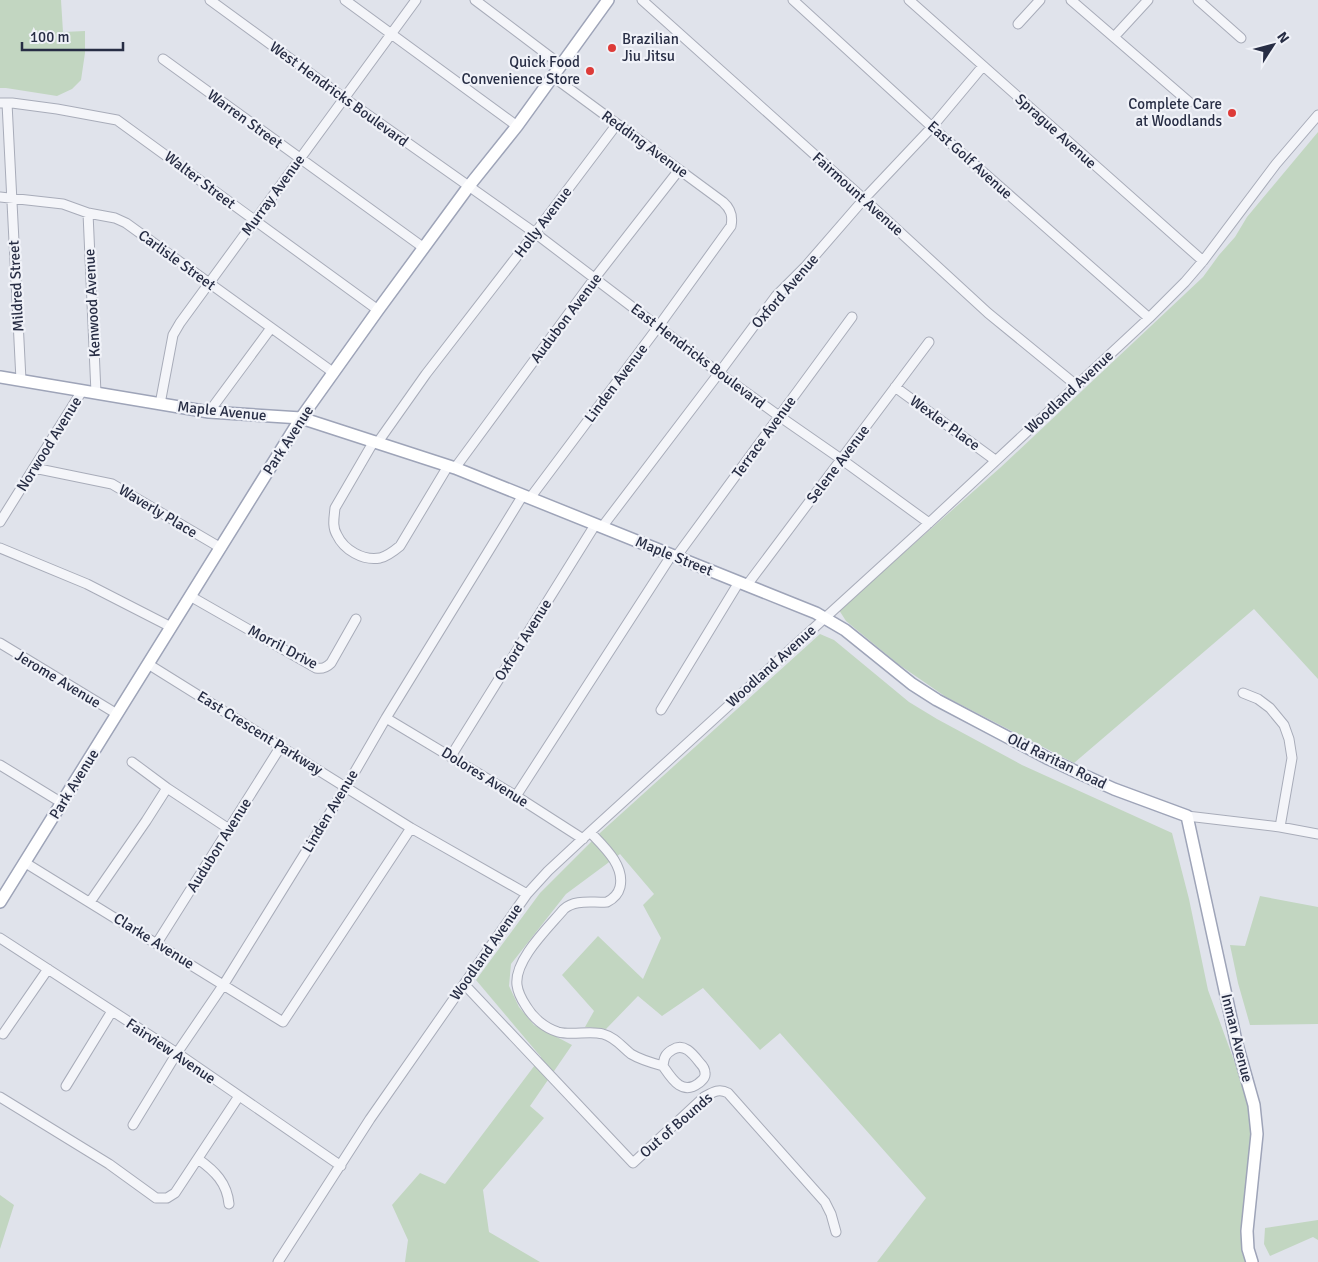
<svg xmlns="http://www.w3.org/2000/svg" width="1318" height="1262" font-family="Signika,sans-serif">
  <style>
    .green { fill: #c2d6c1 }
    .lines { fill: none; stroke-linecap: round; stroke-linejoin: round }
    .minor-casing { stroke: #a8acb9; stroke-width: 11 }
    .major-casing { stroke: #9ea4b8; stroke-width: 14 }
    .minor { stroke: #f4f5f9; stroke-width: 9 }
    .major { stroke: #fff; stroke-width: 11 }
    .poi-dot { fill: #dd3b38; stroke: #f0f2f8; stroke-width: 2 }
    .labels { text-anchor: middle; stroke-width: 4.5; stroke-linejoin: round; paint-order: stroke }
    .poi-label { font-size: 15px; fill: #272d44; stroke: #f0f2f8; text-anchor: end }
    .street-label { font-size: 15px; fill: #272d44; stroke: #f0f2f8 }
  </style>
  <rect width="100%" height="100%" fill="#e0e3eb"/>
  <path class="green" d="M 0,0 L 61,0 L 63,32 L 85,31 L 85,53 L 81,80 L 72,89 L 57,96 L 6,88 L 0,88 Z
    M 1318,132 L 1318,679 L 1254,609 L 1074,763 L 946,697 L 898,664 L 846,621 L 839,610 L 1001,467 L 1203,277 L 1219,255 L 1235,237 L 1247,217 Z
    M 820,634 L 834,640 L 909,702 L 937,719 L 1022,765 L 1172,833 L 1189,899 L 1208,990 L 1249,1101 L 1252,1135 L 1242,1253 L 1246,1262 L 877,1262 L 926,1198 L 780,1033 L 760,1050 L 703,988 L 662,1016 L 638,996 L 606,1029 L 585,1027 L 594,1011 L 562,975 L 598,936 L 643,979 L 661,938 L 643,905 L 654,894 L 620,854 L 566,894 L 511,964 L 509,986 L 519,1007 L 534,1025 L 572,1045 L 530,1106 L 544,1118 L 483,1190 L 489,1232 L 540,1262 L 405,1262 L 408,1240 L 392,1205 L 420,1173 L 445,1184 L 541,1057 L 476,980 L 540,893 L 601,832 Z
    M 1260,896 L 1318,907 L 1318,1024 L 1250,1025 L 1238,983 L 1230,945 L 1245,946 Z
    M 0,1195 L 14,1205 L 0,1249 Z
    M 1318,1220 L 1318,1240 L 1313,1237 L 1270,1256 L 1264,1244 L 1265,1228 Z"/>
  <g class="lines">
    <g class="minor-casing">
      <path id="minor" d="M 210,0 L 344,98 L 535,233 L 719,373 L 779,416 L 841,459 L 929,523
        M 345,0 L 517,126
        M 475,0 L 561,65
        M 642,0 L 864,199 L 988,313 L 1076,385
        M 793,0 L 932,127 L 1149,318
        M 909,0 L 1203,261
        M 1071,0 L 1189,102
        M 1198,0 L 1241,38
        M 1018,24 L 1040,0
        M 1114,37 L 1148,0
        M 163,59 L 424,248
        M 0,103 L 12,103 L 57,109 L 117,120 L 378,310
        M 7,103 L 21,380
        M 0,197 L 63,204 L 88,213 L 115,218 L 126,223 L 334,373
        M 88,213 L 96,393
        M 895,387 L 995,460
        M 160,404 L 173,335 L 180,323 L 416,0
        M 209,412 L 271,328
        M 374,441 L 335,508 C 334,518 332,527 337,535 C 344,550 363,561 380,558 C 388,556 394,551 400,546 L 448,466
        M 378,442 L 426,374 L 535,233 L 617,124
        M 34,468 L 112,484 L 221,548
        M 455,468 L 594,279 L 679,170
        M 530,498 L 658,327 L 731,226 C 733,216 731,209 723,202 L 552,76
        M 0,522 L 82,391
        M 602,527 L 719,373 L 776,296 L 805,267 L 864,199 L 932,127 L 983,66
        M 0,548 L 87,584 L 171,627
        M 676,557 L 852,317
        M 747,585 L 929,342
        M 190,596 L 316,668 C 322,669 326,668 331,663 L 356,619
        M 0,643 L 117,714
        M 148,664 L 411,828 L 527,894
        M 1243,693 L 1258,699 L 1270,708 L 1284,725 L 1289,739 L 1292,758 L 1280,827
        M 661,710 L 739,582
        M 386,718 L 516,796 L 583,839
        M 451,756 L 595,525
        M 132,762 L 167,788
        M 0,765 L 62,803
        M 516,796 L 671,556
        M 1187,816 L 1280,827 L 1318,834
        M 590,832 C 603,846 625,865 620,887 C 618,895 613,899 607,902 C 592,903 575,899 564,909 C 548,928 514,960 517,985 C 518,993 522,1000 526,1006 C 533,1018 545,1028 558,1032 C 573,1036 589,1030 603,1034 C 615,1037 622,1047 631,1054 C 641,1060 652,1063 663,1066 C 672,1079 682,1096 699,1083 C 702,1080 706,1078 705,1073 C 705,1069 703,1066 700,1063 C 693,1054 684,1042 672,1050 C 665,1054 664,1058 663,1066
        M 24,862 L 283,1022 L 411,828
        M 90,902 L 146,821 L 167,788 L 229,829
        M 0,938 L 177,1053 L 341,1166
        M 157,943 L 281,746
        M 464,984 L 633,1163 L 704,1097 C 713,1092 719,1088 728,1093 L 825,1202 L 831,1214 L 836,1232
        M 3,1034 L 48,969
        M 66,1086 L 112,1011
        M 0,1097 L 109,1164 L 156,1198 L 167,1198 L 175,1193 L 239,1096
        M 133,1125 L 177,1053 L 224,984 L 346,787 L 386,718 L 523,495
        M 198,1159 C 215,1171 227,1183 229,1204
        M 278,1262 L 370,1119 L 527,894 L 548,871 L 590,832 L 929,523 L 1149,318 L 1185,282 L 1203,261 L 1276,164 L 1318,115"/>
    </g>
    <g class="major-casing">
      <path id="major" d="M 0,377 L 209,412 L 301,418 L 455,468 L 816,613 L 845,630 L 912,684 L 937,700 L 1049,759 L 1081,774 L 1114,789 L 1187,816 L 1236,1041 L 1254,1105 L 1257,1134 L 1247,1231 L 1248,1249 L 1252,1262
        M 0,902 L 301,418 L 378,310 L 469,186 L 517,126 L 608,0"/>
    </g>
    <use href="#minor" class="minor"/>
    <use href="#major" class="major"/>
  </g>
  <g class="poi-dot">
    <circle cx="612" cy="48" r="5"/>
    <circle cx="590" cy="71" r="5"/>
    <circle cx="1232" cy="113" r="5"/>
  </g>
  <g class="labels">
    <g class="poi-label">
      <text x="622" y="44" text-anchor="start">Brazilian<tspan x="622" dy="17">Jiu Jitsu</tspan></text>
      <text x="580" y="67">Quick Food<tspan x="580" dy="17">Convenience Store</tspan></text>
      <text x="1222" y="109">Complete Care<tspan x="1222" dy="17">at Woodlands</tspan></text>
    </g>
    <g class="street-label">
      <text transform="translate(339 94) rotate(36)" y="5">West Hendricks Boulevard</text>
      <text transform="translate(245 119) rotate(36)" y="5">Warren Street</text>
      <text transform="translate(1056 131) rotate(42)" y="5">Sprague Avenue</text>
      <text transform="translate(645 144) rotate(36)" y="5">Redding Avenue</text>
      <text transform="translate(970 160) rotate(42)" y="5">East Golf Avenue</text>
      <text transform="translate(200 180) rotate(37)" y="5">Walter Street</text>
      <text transform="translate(858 194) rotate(42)" y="5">Fairmount Avenue</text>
      <text transform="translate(273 195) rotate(-54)" y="5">Murray Avenue</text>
      <text transform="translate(543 222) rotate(-53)" y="5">Holly Avenue</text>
      <text transform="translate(177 260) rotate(36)" y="5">Carlisle Street</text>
      <text transform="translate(16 286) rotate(-93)" y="5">Mildred Street</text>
      <text transform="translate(785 291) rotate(-49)" y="5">Oxford Avenue</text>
      <text transform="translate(92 303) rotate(-93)" y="5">Kenwood Avenue</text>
      <text transform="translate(566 318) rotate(-53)" y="5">Audubon Avenue</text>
      <text transform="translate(698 356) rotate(37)" y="5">East Hendricks Boulevard</text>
      <text transform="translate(616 383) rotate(-53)" y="5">Linden Avenue</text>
      <text transform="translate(1069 392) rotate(-43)" y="5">Woodland Avenue</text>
      <text transform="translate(222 411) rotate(6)" y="5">Maple Avenue</text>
      <text transform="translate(945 423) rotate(36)" y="5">Wexler Place</text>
      <text transform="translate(764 437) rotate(-54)" y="5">Terrace Avenue</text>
      <text transform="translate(288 440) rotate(-57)" y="5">Park Avenue</text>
      <text transform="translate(49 444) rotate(-58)" y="5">Norwood Avenue</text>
      <text transform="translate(838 464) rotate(-53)" y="5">Selene Avenue</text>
      <text transform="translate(158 511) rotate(31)" y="5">Waverly Place</text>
      <text transform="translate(674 556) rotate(22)" y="5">Maple Street</text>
      <text transform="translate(523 640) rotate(-58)" y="5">Oxford Avenue</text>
      <text transform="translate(283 647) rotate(28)" y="5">Morril Drive</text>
      <text transform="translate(771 666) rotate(-42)" y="5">Woodland Avenue</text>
      <text transform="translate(58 679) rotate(31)" y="5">Jerome Avenue</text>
      <text transform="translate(260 733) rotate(32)" y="5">East Crescent Parkway</text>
      <text transform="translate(1057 761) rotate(26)" y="5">Old Raritan Road</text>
      <text transform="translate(485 777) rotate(32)" y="5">Dolores Avenue</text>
      <text transform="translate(74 784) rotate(-58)" y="5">Park Avenue</text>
      <text transform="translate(330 811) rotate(-59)" y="5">Linden Avenue</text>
      <text transform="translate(219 845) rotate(-58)" y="5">Audubon Avenue</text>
      <text transform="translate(154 941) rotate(32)" y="5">Clarke Avenue</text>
      <text transform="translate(486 952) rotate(-55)" y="5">Woodland Avenue</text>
      <text transform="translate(1237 1038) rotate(76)" y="5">Inman Avenue</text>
      <text transform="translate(171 1051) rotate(34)" y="5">Fairview Avenue</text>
      <text transform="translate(676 1125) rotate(-41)" y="5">Out of Bounds</text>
    </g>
  </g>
  <g transform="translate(1273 45) rotate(54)" stroke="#f0f2f8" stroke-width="4" paint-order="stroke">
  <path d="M0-4L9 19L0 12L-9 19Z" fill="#272d44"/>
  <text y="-8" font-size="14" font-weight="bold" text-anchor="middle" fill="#272d44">N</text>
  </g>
  <path d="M22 42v8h101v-8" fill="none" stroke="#272d44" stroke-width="2.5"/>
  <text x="30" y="42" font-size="15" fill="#272d44" stroke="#f0f2f8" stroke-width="4" paint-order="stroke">100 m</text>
</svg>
